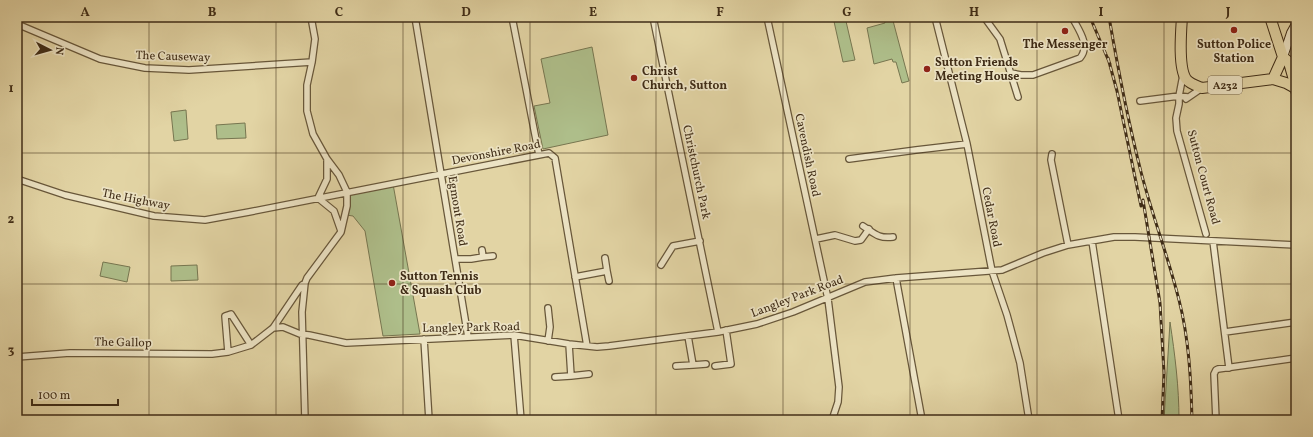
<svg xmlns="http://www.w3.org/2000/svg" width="1313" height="437" font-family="Vollkorn,serif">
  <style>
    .green { fill: #aebe8a; stroke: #777650 }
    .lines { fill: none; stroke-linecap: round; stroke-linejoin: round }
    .street-casing { stroke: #68573a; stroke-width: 8 }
    .secondary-casing { stroke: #402d17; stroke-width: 10 }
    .highway-casing { stroke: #402d17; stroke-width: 12 }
    .street { stroke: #ece3c4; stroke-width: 5.5 }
    .secondary { stroke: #ece3c4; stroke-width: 8 }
    .highway { stroke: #e2d4a4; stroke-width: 10 }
    .rail-casing { stroke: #402d17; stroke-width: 3 }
    .rail { stroke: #ece3c4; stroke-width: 1.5; stroke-dasharray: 4.5; stroke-linecap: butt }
    .grid { fill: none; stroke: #402d17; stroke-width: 1; stroke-opacity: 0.55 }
    .poi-dot { fill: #8f2418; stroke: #ece3c4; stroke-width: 1.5 }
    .labels { text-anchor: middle; stroke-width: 3.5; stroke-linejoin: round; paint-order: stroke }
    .shield { fill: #ece3c4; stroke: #74644b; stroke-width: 1 }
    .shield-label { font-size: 11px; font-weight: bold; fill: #402d17 }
    .poi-label { font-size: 12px; font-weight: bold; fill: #402d17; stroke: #ece3c4; text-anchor: start }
    .street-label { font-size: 12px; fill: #402d17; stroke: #ece3c4 }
    .neatline { fill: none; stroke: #402d17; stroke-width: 1.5 }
    .grid-label { font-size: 13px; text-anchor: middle; font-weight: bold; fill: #402d17 }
  </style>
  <rect width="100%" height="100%" fill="#e2d4a4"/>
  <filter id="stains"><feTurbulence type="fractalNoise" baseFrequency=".005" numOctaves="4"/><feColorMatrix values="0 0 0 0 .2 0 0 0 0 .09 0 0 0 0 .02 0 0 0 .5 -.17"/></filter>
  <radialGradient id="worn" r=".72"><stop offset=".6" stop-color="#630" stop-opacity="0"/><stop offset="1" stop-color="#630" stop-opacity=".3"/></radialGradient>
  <path class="green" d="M 833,17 L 845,17 L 855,60 L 843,62 Z
    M 888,17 L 892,17 L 909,81 L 902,83 L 896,62 L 893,62 L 892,59 L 874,64 L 867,28 L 885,23 L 884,18 Z
    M 592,47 L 608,135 L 543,149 L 534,106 L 550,103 L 541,59 Z
    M 186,110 L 188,139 L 174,141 L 171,112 Z
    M 245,123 L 246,138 L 217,139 L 216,125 Z
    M 393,184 L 420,334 L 383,336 L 365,231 L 353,216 L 346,215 L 347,192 Z
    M 103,262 L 130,267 L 127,282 L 100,276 Z
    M 197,265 L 198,280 L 171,281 L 171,266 Z
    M 1170,322 C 1175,355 1179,387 1179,420 L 1164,420 Z"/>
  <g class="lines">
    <g class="street-casing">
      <path id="street" d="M 415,17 L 468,337
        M 512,17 L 539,155
        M 653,17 L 718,332
        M 767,17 L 828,299 L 839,387 L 838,402 L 833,417 L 831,420
        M 935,17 L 967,144 L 992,271 L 1007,315 L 1020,363 L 1029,420
        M 984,17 L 1000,39 L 1018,97
        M 17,24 L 100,59 L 145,68 L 189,70 L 312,62
        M 1011,73 L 1021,75 L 1033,75 L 1080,58 C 1091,45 1078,29 1072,17
        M 1183,75 L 1179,96 L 1179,104 L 1176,118 L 1177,131 L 1206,234
        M 1186,99 L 1202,88
        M 1140,101 L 1179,96 L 1188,97
        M 1052,154 L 1051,160 L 1068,245
        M 327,159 L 327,179 L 318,198 L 334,211 L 341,231
        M 849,159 L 916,150 L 967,144
        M 17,179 L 65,195 L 154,216 L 205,220 L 249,212 L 549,153 L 555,158 L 587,346
        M 863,226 C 874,233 878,239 893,237
        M 816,239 L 835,235 L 855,241 L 861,240 L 869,229
        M 1092,241 L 1119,420
        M 1213,241 L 1229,368
        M 483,257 L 493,256
        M 605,258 L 607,271
        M 455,259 L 471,259 L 483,257 L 482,250
        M 661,265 L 673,246 L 700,241
        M 575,277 L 607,271 L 609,281
        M 896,278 L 922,420
        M 548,308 L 550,327 L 548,341
        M 273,328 L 283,327 L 300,334 L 309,335 L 346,343 L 514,335 L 569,344 L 597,347 L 609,346 L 718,332 L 757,324 L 793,312 L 865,282 L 896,278 L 1002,270 L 1043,253 L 1068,245 L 1114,237 L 1135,237 L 1296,245
        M 1225,332 L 1296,322
        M 514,335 L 521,420
        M 424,339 L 429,420
        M 569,344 L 571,376 L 589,374
        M 228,352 L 225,316 L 231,314 L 251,345
        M 17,357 L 70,353 L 212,354 L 228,352 L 251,345 L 273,328 L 302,285 L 305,283 L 307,278 L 341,232 L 347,206 L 347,192 L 339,175 L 327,159 L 313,134 L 307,111 L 307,85 L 312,62 L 315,39 L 311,17
        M 693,365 L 706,364
        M 676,366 L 693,365 L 688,336
        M 715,366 L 731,364 L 726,330
        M 555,377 L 571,376
        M 305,420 L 302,312 L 305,283
        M 1216,420 L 1214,374 L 1216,370 L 1218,369 L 1296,358"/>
    </g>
    <g class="secondary-casing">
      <path id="secondary" d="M 1283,57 L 1291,33 L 1296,24"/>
    </g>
    <g class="highway-casing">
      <path id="highway" d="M 1182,17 C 1181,32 1178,67 1186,79 C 1190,84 1197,86 1202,88 L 1273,79 L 1286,83 L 1295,88
        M 1270,17 L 1283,57 L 1289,62 L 1290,66 L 1294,80 L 1296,91
        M 1273,79 L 1283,57"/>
    </g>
    <use href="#street" class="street"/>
    <use href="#secondary" class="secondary"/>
    <use href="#highway" class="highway"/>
    <g class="rail-casing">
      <path id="rail" d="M 1090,17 L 1110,64
        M 1109,17 C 1118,69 1128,121 1141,172 C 1152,215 1168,256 1179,300 C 1189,339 1191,379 1192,420
        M 1108,58 L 1117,91 L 1141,206
        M 1143,200 L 1160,303 L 1164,373 L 1162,420"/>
    </g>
    <use href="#rail" class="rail"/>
  </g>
  <path class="grid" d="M 149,17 L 149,420M 276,17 L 276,420M 403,17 L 403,420M 530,17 L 530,420M 656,17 L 656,420M 783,17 L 783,420M 910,17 L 910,420M 1037,17 L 1037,420M 1164,17 L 1164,420M 17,153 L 1296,153M 17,284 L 1296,284"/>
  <g class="poi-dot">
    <circle cx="1234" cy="30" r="4"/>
    <circle cx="1065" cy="31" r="4"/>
    <circle cx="927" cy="69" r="4"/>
    <circle cx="634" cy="78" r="4"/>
    <circle cx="392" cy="283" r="4"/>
  </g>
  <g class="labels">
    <rect class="shield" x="1208" y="76" width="34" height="18" rx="3"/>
    <g class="shield-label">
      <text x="1225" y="89">A232</text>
    </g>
    <g class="poi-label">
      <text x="1065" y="48" text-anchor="middle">The Messenger</text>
      <text x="1234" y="48" text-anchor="middle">Sutton Police<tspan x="1234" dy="14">Station</tspan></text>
      <text x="935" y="66">Sutton Friends<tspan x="935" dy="14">Meeting House</tspan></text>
      <text x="642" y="75">Christ<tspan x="642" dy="14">Church, Sutton</tspan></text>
      <text x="400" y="280">Sutton Tennis<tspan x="400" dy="14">&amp; Squash Club</tspan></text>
    </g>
    <g class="street-label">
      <text transform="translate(173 56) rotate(2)" y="4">The Causeway</text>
      <text transform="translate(496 152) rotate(-11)" y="4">Devonshire Road</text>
      <text transform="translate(808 155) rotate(78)" y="4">Cavendish Road</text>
      <text transform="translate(697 172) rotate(78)" y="4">Christchurch Park</text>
      <text transform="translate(1204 177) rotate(75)" y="4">Sutton Court Road</text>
      <text transform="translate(136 199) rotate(11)" y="4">The Highway</text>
      <text transform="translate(458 211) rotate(81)" y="4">Egmont Road</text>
      <text transform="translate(992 217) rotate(79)" y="4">Cedar Road</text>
      <text transform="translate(797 296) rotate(-21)" y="4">Langley Park Road</text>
      <text transform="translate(471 327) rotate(-1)" y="4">Langley Park Road</text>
      <text transform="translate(123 342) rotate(1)" y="4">The Gallop</text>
    </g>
  </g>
  <rect width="1313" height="437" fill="none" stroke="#e2d4a4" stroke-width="44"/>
  <g transform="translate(50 50) rotate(96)" stroke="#ece3c4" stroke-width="3" paint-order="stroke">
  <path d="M0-3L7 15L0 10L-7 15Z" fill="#402d17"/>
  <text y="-6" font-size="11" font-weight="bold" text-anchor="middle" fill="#402d17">N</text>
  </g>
  <path d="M32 399v6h86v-6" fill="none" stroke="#402d17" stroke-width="2"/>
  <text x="38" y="399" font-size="12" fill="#402d17" stroke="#ece3c4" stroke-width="3" paint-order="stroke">100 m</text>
  <rect x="22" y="22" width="1269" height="393" class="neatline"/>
  <g class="grid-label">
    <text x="85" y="16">A</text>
    <text x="212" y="16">B</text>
    <text x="339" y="16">C</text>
    <text x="466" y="16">D</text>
    <text x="593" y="16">E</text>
    <text x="720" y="16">F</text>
    <text x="847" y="16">G</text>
    <text x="974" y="16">H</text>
    <text x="1101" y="16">I</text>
    <text x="1228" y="16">J</text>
    <text x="11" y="92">1</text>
    <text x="11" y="223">2</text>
    <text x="11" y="354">3</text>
  </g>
  <rect width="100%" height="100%" filter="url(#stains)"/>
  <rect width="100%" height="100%" fill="url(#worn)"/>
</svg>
